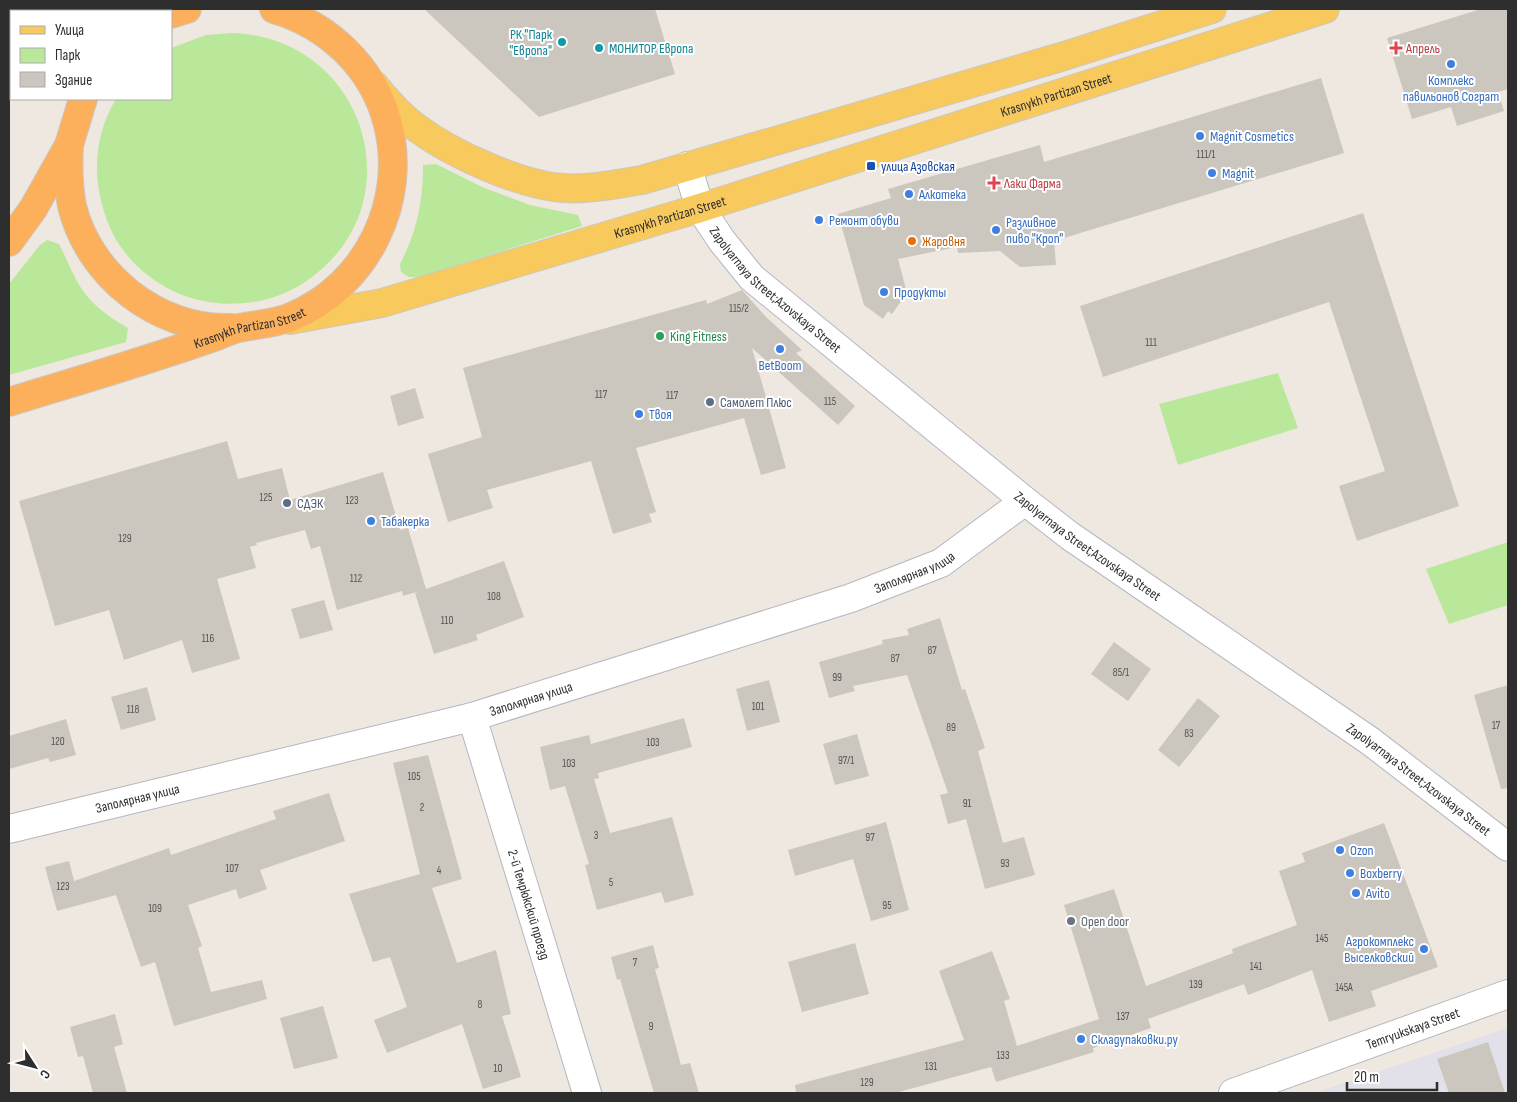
<svg xmlns="http://www.w3.org/2000/svg" width="1517" height="1102" font-family="'Sofia Sans Condensed',sans-serif">
  <style>
    .industrial { fill: #e2e0e8 }
    .green { fill: #bae89b }
    .building { fill: #cbc6be }
    .lines { fill: none; stroke-linecap: round; stroke-linejoin: round }
    .minor-casing { stroke: #b4b7c1; stroke-width: 30 }
    .tertiary-casing { stroke: #b4b7c1; stroke-width: 30 }
    .primary-casing { stroke: #c9c9c9; stroke-width: 30 }
    .trunk-casing { stroke: #c9c9c9; stroke-width: 30 }
    .minor { stroke: #fff; stroke-width: 28 }
    .tertiary { stroke: #fff; stroke-width: 28 }
    .primary { stroke: #f8c95d; stroke-width: 28 }
    .trunk { stroke: #fcb05c; stroke-width: 28 }
    .culture-dot { fill: #0f9aa8; stroke: #fff; stroke-width: 2 }
    .health-dot { fill: #e0444e; stroke: #fff; stroke-width: 2 }
    .shop-dot { fill: #3f7fe0; stroke: #fff; stroke-width: 2 }
    .transit-dot { fill: #1a4fb4; stroke: #fff; stroke-width: 2 }
    .food-dot { fill: #e8710a; stroke: #fff; stroke-width: 2 }
    .leisure-dot { fill: #2e9e5b; stroke: #fff; stroke-width: 2 }
    .service-dot { fill: #5c6f8a; stroke: #fff; stroke-width: 2 }
    .worship-dot { fill: #6b7280; stroke: #fff; stroke-width: 2 }
    .labels { text-anchor: middle; stroke-width: 4; stroke-linejoin: round; paint-order: stroke }
    .number-label { font-size: 11px; fill: #555452 }
    .culture-label { font-size: 14px; fill: #0d838f; stroke: #fff; text-anchor: end }
    .health-label { font-size: 14px; fill: #be3a42; stroke: #fff; text-anchor: start }
    .shop-label { font-size: 14px; fill: #366cbe; stroke: #fff; text-anchor: start }
    .street-label { font-size: 14px; fill: #2e2e2e; stroke: #fff }
    .transit-label { font-size: 14px; fill: #164399; stroke: #fff; text-anchor: start }
    .food-label { font-size: 14px; fill: #c56008; stroke: #fff; text-anchor: start }
    .leisure-label { font-size: 14px; fill: #27864d; stroke: #fff; text-anchor: start }
    .service-label { font-size: 14px; fill: #4e5e75; stroke: #fff; text-anchor: start }
    .worship-label { font-size: 14px; fill: #5b616d; stroke: #fff; text-anchor: start }
  </style>
  <rect width="100%" height="100%" fill="#efe8e0"/>
  <path class="industrial" d="M 1508,1028 L 1508,1093 L 1314,1093 Z"/>
  <path class="green" d="M 232,33 C 367,37 418,207 305,282 C 275,302 238,308 203,301 C 167,294 132,269 114,236 C 92,193 90,141 116,99 L 171,99 L 171,48 L 206,35 Z
    M 436,164 L 482,187 L 530,205 L 578,215 L 582,226 L 420,277 L 409,277 L 401,272 L 400,264 C 417,232 423,201 423,165 Z
    M 47,240 L 59,244 C 66,257 71,271 78,283 C 89,303 109,317 128,328 L 126,342 L 9,375 L 9,284 L 40,245 Z
    M 1278,373 L 1298,428 L 1178,465 L 1159,404 Z
    M 1508,542 L 1508,605 L 1449,624 L 1426,569 Z"/>
  <path class="building" d="M 424,9 L 655,9 L 675,74 L 539,117 Z
    M 1481,9 L 1508,9 L 1508,89 L 1498,92 L 1504,111 L 1457,126 L 1451,107 L 1412,119 L 1387,38 Z
    M 1321,78 L 1344,153 L 1054,241 L 1056,265 L 1020,267 L 1000,251 L 958,253 L 957,247 L 898,259 L 907,293 L 892,314 L 888,311 L 883,319 L 864,305 L 838,214 L 891,198 L 888,189 L 1040,145 L 1044,162 Z
    M 1363,213 L 1459,506 L 1357,541 L 1339,486 L 1385,471 L 1329,302 L 1103,377 L 1080,306 Z
    M 742,290 L 765,316 L 802,350 L 796,353 L 855,406 L 838,425 L 752,348 L 786,468 L 761,475 L 744,418 L 636,448 L 656,512 L 649,514 L 652,522 L 613,534 L 591,461 L 487,490 L 493,508 L 448,522 L 428,454 L 482,437 L 463,368 L 706,300 L 707,304 Z
    M 415,388 L 424,418 L 398,426 L 390,396 Z
    M 227,441 L 238,479 L 282,468 L 290,500 L 383,472 L 400,530 L 408,528 L 426,589 L 504,561 L 524,617 L 476,635 L 478,640 L 434,654 L 415,593 L 420,591 L 403,596 L 402,591 L 337,610 L 320,546 L 311,549 L 305,530 L 256,543 L 257,545 L 250,547 L 256,568 L 217,579 L 240,659 L 192,673 L 182,640 L 124,660 L 109,610 L 55,626 L 19,501 Z
    M 324,600 L 333,630 L 300,639 L 291,609 Z
    M 940,618 L 962,690 L 965,689 L 985,748 L 978,751 L 1003,843 L 1024,837 L 1035,875 L 985,889 L 966,819 L 948,824 L 940,795 L 948,793 L 907,675 L 853,686 L 855,691 L 829,698 L 819,662 L 883,644 L 882,640 L 909,635 L 907,629 Z
    M 1114,642 L 1151,669 L 1128,701 L 1091,674 Z
    M 769,680 L 780,722 L 747,731 L 736,689 Z
    M 1508,685 L 1508,788 L 1501,789 L 1474,695 Z
    M 147,687 L 156,720 L 121,730 L 111,697 Z
    M 1198,698 L 1220,716 L 1179,767 L 1158,750 Z
    M 684,718 L 692,747 L 598,773 L 599,778 L 594,779 L 610,833 L 672,817 L 694,895 L 665,903 L 661,892 L 597,910 L 585,865 L 589,864 L 565,786 L 550,790 L 540,747 L 589,735 L 591,744 Z
    M 66,719 L 76,755 L 50,762 L 48,758 L 9,769 L 9,736 Z
    M 857,734 L 869,776 L 835,785 L 823,744 Z
    M 428,755 L 462,879 L 432,888 L 457,963 L 496,950 L 511,1014 L 502,1016 L 521,1077 L 483,1089 L 462,1024 L 387,1053 L 374,1020 L 407,1007 L 390,957 L 373,962 L 349,894 L 420,874 L 393,763 Z
    M 329,793 L 345,841 L 260,870 L 267,889 L 239,899 L 236,889 L 188,905 L 202,946 L 198,948 L 211,992 L 262,980 L 267,999 L 174,1026 L 155,962 L 141,967 L 116,895 L 57,911 L 45,867 L 69,861 L 74,881 L 169,848 L 171,855 L 276,819 L 273,811 Z
    M 886,822 L 909,910 L 871,921 L 853,859 L 795,876 L 788,850 Z
    M 1384,823 L 1438,967 L 1371,991 L 1376,1006 L 1329,1022 L 1312,970 L 1248,995 L 1244,984 L 1148,1019 L 1151,1028 L 1093,1048 L 1094,1052 L 996,1082 L 991,1067 L 895,1093 L 796,1093 L 795,1085 L 964,1040 L 939,971 L 992,951 L 1010,999 L 1004,1001 L 1017,1046 L 1099,1019 L 1064,905 L 1114,889 L 1146,986 L 1233,953 L 1232,949 L 1297,925 L 1279,871 L 1305,862 L 1302,853 Z
    M 855,943 L 869,994 L 802,1012 L 788,962 Z
    M 653,945 L 659,968 L 655,969 L 681,1065 L 690,1063 L 699,1093 L 654,1093 L 620,979 L 617,980 L 611,957 Z
    M 323,1006 L 338,1058 L 294,1069 L 280,1018 Z
    M 115,1014 L 123,1044 L 114,1047 L 127,1093 L 93,1093 L 83,1056 L 78,1057 L 70,1027 Z
    M 1488,1042 L 1505,1093 L 1449,1093 L 1437,1059 Z"/>
  <g class="lines">
    <g class="minor-casing">
      <g id="minor">
        <path id="s1" d="M 472,717 L 587,1093"/>
        <path id="s2" d="M 9,829 L 472,717 L 851,598 L 941,563 L 1025,501"/>
      </g>
    </g>
    <g class="tertiary-casing">
      <g id="tertiary">
        <path id="s3" d="M 687,166 L 700,208 L 722,241 L 752,278 L 1025,501 L 1070,536 L 1370,741 L 1508,847"/>
        <path id="s4" d="M 1233,1093 L 1508,994"/>
      </g>
    </g>
    <g class="primary-casing">
      <g id="primary">
        <path d="M 374,85 C 387,101 400,116 417,128 C 452,154 520,185 563,188 C 590,190 616,184 642,180 L 1061,57 L 1212,9"/>
        <path id="s5" d="M 290,320 L 382,303 L 700,208 L 1325,9"/>
      </g>
    </g>
    <g class="trunk-casing">
      <g id="trunk">
        <path d="M 97,11 L 97,9"/>
        <path d="M 171,14 L 187,9"/>
        <path d="M 69,145 C 68,165 68,185 72,206 C 89,276 158,330 230,328"/>
        <path d="M 9,242 L 33,209 L 69,145 L 83,99"/>
        <path id="s6" d="M 9,402 C 77,381 146,361 214,337 C 222,334 231,330 239,328 C 257,324 274,324 291,317 C 367,286 409,200 387,121 C 372,66 328,25 274,9"/>
      </g>
    </g>
    <use href="#minor" class="minor"/>
    <use href="#tertiary" class="tertiary"/>
    <use href="#primary" class="primary"/>
    <use href="#trunk" class="trunk"/>
  </g>
  <g class="culture-dot">
    <circle cx="562" cy="42" r="5"/>
    <circle cx="599" cy="48" r="5"/>
  </g>
  <g class="health-dot">
    <path d="M1393.5 40.5h5v5h5v5h-5v5h-5v-5h-5v-5h5z"/>
    <path d="M991.5 175.5h5v5h5v5h-5v5h-5v-5h-5v-5h5z"/>
  </g>
  <g class="shop-dot">
    <circle cx="1451" cy="64" r="5"/>
    <circle cx="1200" cy="136" r="5"/>
    <circle cx="1212" cy="173" r="5"/>
    <circle cx="909" cy="194" r="5"/>
    <circle cx="819" cy="220" r="5"/>
    <circle cx="996" cy="230" r="5"/>
    <circle cx="884" cy="292" r="5"/>
    <circle cx="780" cy="349" r="5"/>
    <circle cx="639" cy="414" r="5"/>
    <circle cx="371" cy="521" r="5"/>
    <circle cx="1340" cy="850" r="5"/>
    <circle cx="1350" cy="873" r="5"/>
    <circle cx="1356" cy="893" r="5"/>
    <circle cx="1424" cy="949" r="5"/>
    <circle cx="1081" cy="1039" r="5"/>
  </g>
  <rect class="transit-dot" x="866" y="161" width="10" height="10" rx="2.5"/>
  <circle class="food-dot" cx="912" cy="241" r="5"/>
  <circle class="leisure-dot" cx="660" cy="336" r="5"/>
  <g class="service-dot">
    <circle cx="710" cy="402" r="5"/>
    <circle cx="287" cy="503" r="5"/>
  </g>
  <circle class="worship-dot" cx="1071" cy="921" r="5"/>
  <g class="labels">
    <g class="number-label">
      <text x="1206" y="158">111/1</text>
      <text x="739" y="312">115/2</text>
      <text x="1151" y="346">111</text>
      <text x="601" y="398">117</text>
      <text x="672" y="399">117</text>
      <text x="830" y="405">115</text>
      <text x="266" y="501">125</text>
      <text x="352" y="504">123</text>
      <text x="125" y="542">129</text>
      <text x="356" y="582">112</text>
      <text x="494" y="600">108</text>
      <text x="447" y="624">110</text>
      <text x="208" y="642">116</text>
      <text x="932" y="654">87</text>
      <text x="895" y="662">87</text>
      <text x="1121" y="676">85/1</text>
      <text x="837" y="681">99</text>
      <text x="758" y="710">101</text>
      <text x="133" y="713">118</text>
      <text x="1496" y="729">17</text>
      <text x="951" y="731">89</text>
      <text x="1189" y="737">83</text>
      <text x="58" y="745">120</text>
      <text x="653" y="746">103</text>
      <text x="846" y="764">97/1</text>
      <text x="569" y="767">103</text>
      <text x="414" y="780">105</text>
      <text x="967" y="807">91</text>
      <text x="422" y="811">2</text>
      <text x="596" y="839">3</text>
      <text x="870" y="841">97</text>
      <text x="1005" y="867">93</text>
      <text x="232" y="872">107</text>
      <text x="439" y="874">4</text>
      <text x="611" y="886">5</text>
      <text x="63" y="890">123</text>
      <text x="887" y="909">95</text>
      <text x="155" y="912">109</text>
      <text x="1322" y="942">145</text>
      <text x="635" y="966">7</text>
      <text x="1256" y="970">141</text>
      <text x="1196" y="988">139</text>
      <text x="1344" y="991">145А</text>
      <text x="480" y="1008">8</text>
      <text x="1123" y="1020">137</text>
      <text x="651" y="1030">9</text>
      <text x="1003" y="1059">133</text>
      <text x="931" y="1070">131</text>
      <text x="498" y="1072">10</text>
      <text x="867" y="1086">129</text>
    </g>
    <g class="culture-label">
      <text x="552" y="39">РК "Парк<tspan x="552" dy="16">"Европа"</tspan></text>
      <text x="609" y="53" text-anchor="start">МОНИТОР Европа</text>
    </g>
    <g class="health-label">
      <text x="1406" y="53">Апрель</text>
      <text x="1004" y="188">Лаки Фарма</text>
    </g>
    <g class="shop-label">
      <text x="1451" y="85" text-anchor="middle">Комплекс<tspan x="1451" dy="16">павильонов Сограт</tspan></text>
      <text x="1210" y="141">Magnit Cosmetics</text>
      <text x="1222" y="178">Magnit</text>
      <text x="919" y="199">Алкотека</text>
      <text x="829" y="225">Ремонт обуви</text>
      <text x="1006" y="227">Разливное<tspan x="1006" dy="16">пиво "Кроп"</tspan></text>
      <text x="894" y="297">Продукты</text>
      <text x="780" y="370" text-anchor="middle">BetBoom</text>
      <text x="649" y="419">Твоя</text>
      <text x="381" y="526">Табакерка</text>
      <text x="1350" y="855">Ozon</text>
      <text x="1360" y="878">Boxberry</text>
      <text x="1366" y="898">Avito</text>
      <text x="1414" y="946" text-anchor="end">Агрокомплекс<tspan x="1414" dy="16">Выселковский</tspan></text>
      <text x="1091" y="1044">Складупаковки.ру</text>
    </g>
    <g class="street-label">
      <text dy="5" stroke="none"><textPath href="#s5" startOffset="799">Krasnykh Partizan Street</textPath></text>
      <text dy="5" stroke="none"><textPath href="#s5" startOffset="394">Krasnykh Partizan Street</textPath></text>
      <text dy="5" stroke="none"><textPath href="#s3" startOffset="156">Zapolyarnaya Street;Azovskaya Street</textPath></text>
      <text dy="5" stroke="none"><textPath href="#s6" startOffset="252">Krasnykh Partizan Street</textPath></text>
      <text dy="5" stroke="none"><textPath href="#s3" startOffset="561">Zapolyarnaya Street;Azovskaya Street</textPath></text>
      <text dy="5" stroke="none"><textPath href="#s2" startOffset="942">Заполярная улица</textPath></text>
      <text dy="5" stroke="none"><textPath href="#s2" startOffset="538">Заполярная улица</textPath></text>
      <text dy="5" stroke="none"><textPath href="#s3" startOffset="966">Zapolyarnaya Street;Azovskaya Street</textPath></text>
      <text dy="5" stroke="none"><textPath href="#s2" startOffset="132">Заполярная улица</textPath></text>
      <text dy="5" stroke="none"><textPath href="#s1" startOffset="196">2-й Темрюкский проезд</textPath></text>
      <text dy="5" stroke="none"><textPath href="#s4" startOffset="191">Temryukskaya Street</textPath></text>
    </g>
    <g class="transit-label">
      <text x="881" y="171">улица Азовская</text>
    </g>
    <g class="food-label">
      <text x="922" y="246">Жаровня</text>
    </g>
    <g class="leisure-label">
      <text x="670" y="341">King Fitness</text>
    </g>
    <g class="service-label">
      <text x="720" y="407">Самолет Плюс</text>
      <text x="297" y="508">СДЭК</text>
    </g>
    <g class="worship-label">
      <text x="1081" y="926">Open door</text>
    </g>
  </g>
  <rect width="1517" height="1102" fill="none" stroke="#2e2e2e" stroke-width="20"/>
  <rect x="10" y="10" width="162" height="90" fill="#ffffff" stroke="#ababab"/>
  <rect x="20" y="26" width="25" height="8" fill="#f8c95d" stroke="#ababab"/>
  <text x="55" y="35" font-size="15" fill="#2e2e2e">Улица</text>
  <rect x="20" y="48" width="25" height="15" fill="#bae89b" stroke="#ababab"/>
  <text x="55" y="60" font-size="15" fill="#2e2e2e">Парк</text>
  <rect x="20" y="72" width="25" height="15" fill="#cbc6be" stroke="#ababab"/>
  <text x="55" y="85" font-size="15" fill="#2e2e2e">Здание</text>
  <g transform="translate(35 1067) rotate(126)" stroke="#ffffff" stroke-width="4" paint-order="stroke">
  <path d="M0-4L9 19L0 12L-9 19Z" fill="#2e2e2e"/>
  <text y="-8" font-size="14" font-weight="bold" text-anchor="middle" fill="#2e2e2e">С</text>
  </g>
  <path d="M1347 1082v8h90v-8" fill="none" stroke="#2e2e2e" stroke-width="2.5"/>
  <text x="1354" y="1082" font-size="15" fill="#2e2e2e" stroke="#ffffff" stroke-width="4" paint-order="stroke">20 m</text>
</svg>
